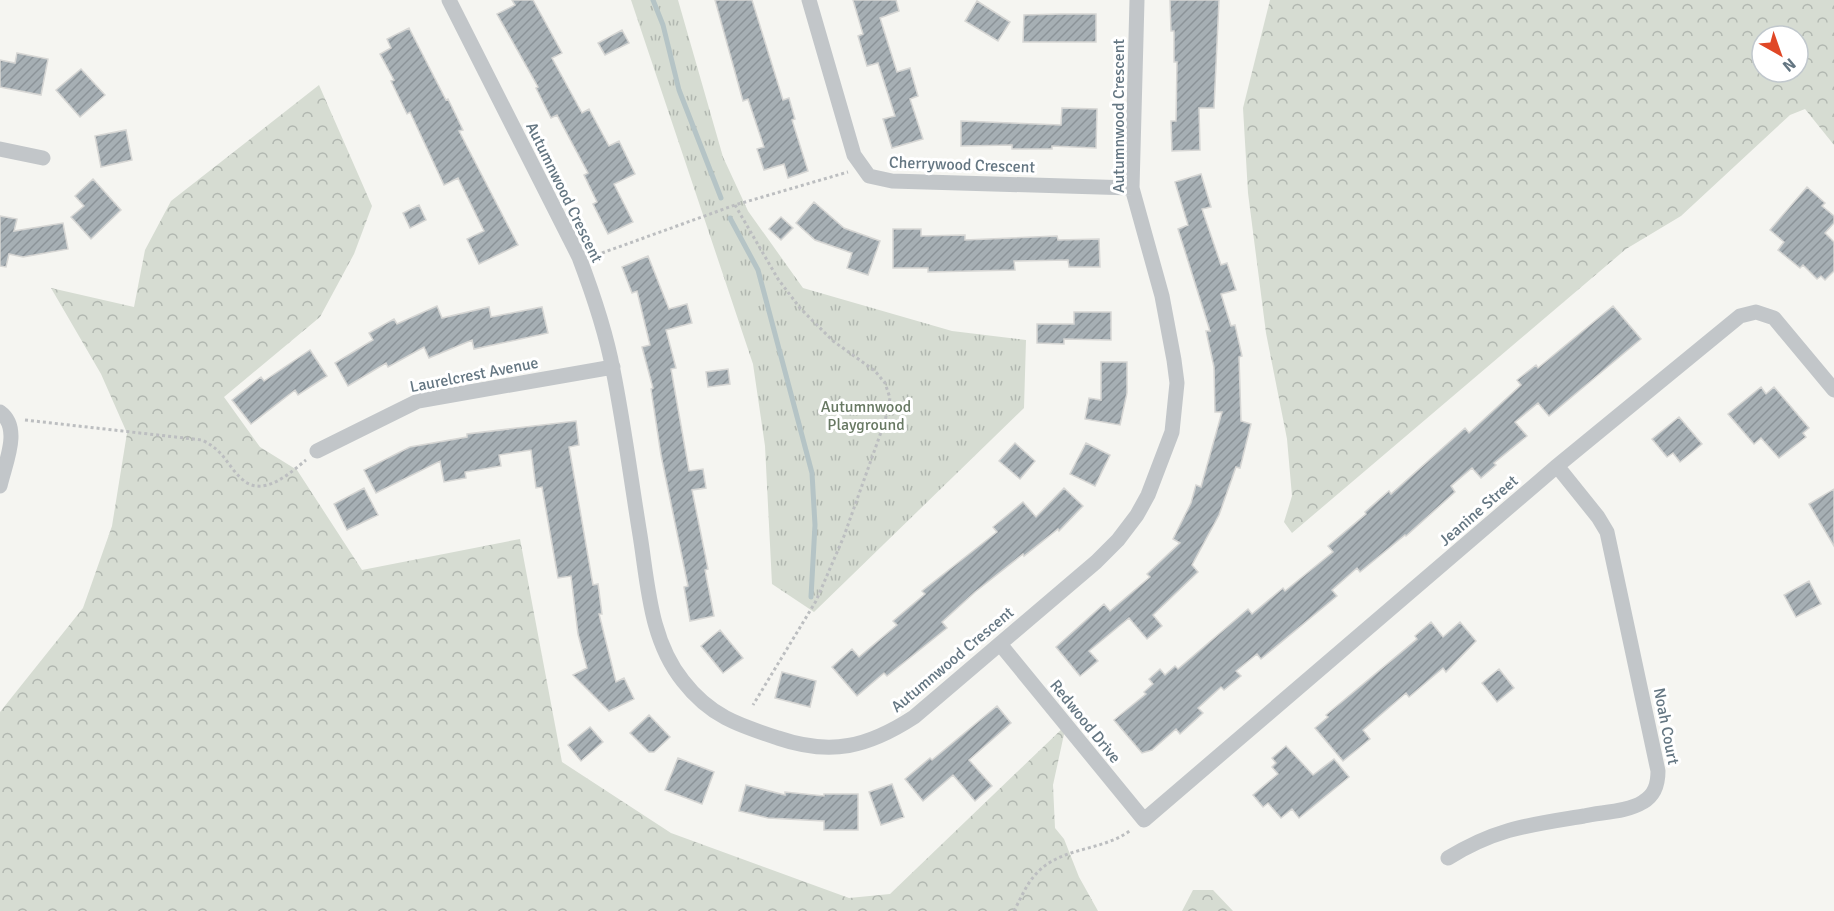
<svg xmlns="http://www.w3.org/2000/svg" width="1834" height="911" font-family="Signika,sans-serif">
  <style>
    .forest { fill: url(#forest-crowns); fill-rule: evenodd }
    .park { fill: url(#park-tufts) }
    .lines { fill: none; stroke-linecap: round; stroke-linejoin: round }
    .stream { stroke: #b5c4c6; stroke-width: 5 }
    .building { fill: url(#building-hatch); stroke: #d6d6d4; stroke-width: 1.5 }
    .path { stroke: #bcbec0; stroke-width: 3; stroke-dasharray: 3 3; stroke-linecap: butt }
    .minor { stroke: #c2c6c9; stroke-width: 15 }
    .labels { text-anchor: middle; stroke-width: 6; stroke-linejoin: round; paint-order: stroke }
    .street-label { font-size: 16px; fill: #647682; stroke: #fff }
    .park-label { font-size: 16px; fill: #687963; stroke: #fff }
  </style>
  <defs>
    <pattern id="forest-crowns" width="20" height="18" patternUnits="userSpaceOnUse" patternTransform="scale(1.5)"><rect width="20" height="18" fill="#d6dcd2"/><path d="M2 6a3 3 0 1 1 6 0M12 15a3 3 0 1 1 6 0" fill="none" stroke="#b1b7b0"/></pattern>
    <pattern id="park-tufts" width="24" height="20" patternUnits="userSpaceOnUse" patternTransform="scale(1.5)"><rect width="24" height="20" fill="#d6dcd2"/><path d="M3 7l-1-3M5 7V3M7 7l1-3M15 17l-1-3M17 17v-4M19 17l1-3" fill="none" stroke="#b1b7b0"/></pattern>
    <pattern id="building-hatch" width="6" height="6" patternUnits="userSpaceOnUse" patternTransform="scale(1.5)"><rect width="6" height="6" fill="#a6afb4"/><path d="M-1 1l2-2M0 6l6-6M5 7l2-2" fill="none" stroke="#8b9398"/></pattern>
  </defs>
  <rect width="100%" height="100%" fill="#f5f5f1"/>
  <path class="forest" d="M 1270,0 L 1834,0 L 1834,145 L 1805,109 L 1790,115 L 1681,216 L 1626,249 L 1292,533 L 1284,522 L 1292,496 L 1287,439 L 1266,333 L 1248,193 L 1243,108 ZM 1762,36 L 1798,36 L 1798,72 L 1762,72 Z
    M 319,85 L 372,206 L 354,254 L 320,317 L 224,397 L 260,447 L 297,470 L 362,570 L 520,539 L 562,762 L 671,833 L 849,898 L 890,894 L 1066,725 L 1053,785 L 1055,828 L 1064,839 L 1079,877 L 1098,911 L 0,911 L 0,712 L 83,608 L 112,526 L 127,433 L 101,374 L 51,288 L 134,307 L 145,250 L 171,201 Z
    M 1193,890 L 1213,890 L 1233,911 L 1182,911 Z"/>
  <path class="park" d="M 631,0 L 678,0 L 723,157 L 748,211 L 803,288 L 952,331 L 1026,340 L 1024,408 L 814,612 L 772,584 L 765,446 L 753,364 Z"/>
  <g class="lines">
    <path class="stream" d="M 653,0 L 663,25 L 679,90 L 721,198
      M 730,218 L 758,270 L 812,473 L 815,525 L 811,597"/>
  </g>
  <path class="building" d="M 512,0 L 533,0 L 562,53 L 552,58 L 582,113 L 589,109 L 609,146 L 619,141 L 635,174 L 614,184 L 633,222 L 608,234 L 593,204 L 597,202 L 584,175 L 588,173 L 557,115 L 551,118 L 536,88 L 538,87 L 497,14 L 515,5 Z
    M 715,0 L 752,0 L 783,100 L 789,98 L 795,119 L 792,120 L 808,171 L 788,178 L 784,164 L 764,170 L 757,149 L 764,147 L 748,99 L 743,101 Z
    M 853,0 L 896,0 L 899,11 L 880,18 L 897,72 L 910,68 L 918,96 L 910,99 L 923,139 L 892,148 L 883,119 L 895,116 L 878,63 L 867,66 L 858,36 L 863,34 Z
    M 1170,0 L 1219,0 L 1214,108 L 1199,108 L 1200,150 L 1172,151 L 1171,121 L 1176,121 L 1177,62 L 1174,62 L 1174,31 L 1171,31 Z
    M 977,1 L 1010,22 L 998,41 L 965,21 Z
    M 1060,14 L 1096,14 L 1096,42 L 1023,42 L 1024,15 Z
    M 409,28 L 446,100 L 448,99 L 463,130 L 459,131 L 518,245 L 479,264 L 467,239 L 484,231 L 458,178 L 444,185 L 410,112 L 407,114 L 391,81 L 394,80 L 380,54 L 391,48 L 387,39 Z
    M 622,30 L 629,43 L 605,55 L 598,43 Z
    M 17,53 L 48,59 L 41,95 L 0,87 L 0,60 L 15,63 Z
    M 81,69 L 105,95 L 80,117 L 56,90 Z
    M 1062,108 L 1097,109 L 1096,148 L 1052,146 L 1052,149 L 1012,149 L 1012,145 L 961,146 L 961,121 L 1061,125 Z
    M 126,130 L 132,160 L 101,167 L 95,136 Z
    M 1201,174 L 1211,207 L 1202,209 L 1221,265 L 1227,263 L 1236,290 L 1221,294 L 1231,326 L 1235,325 L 1242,356 L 1239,357 L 1241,421 L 1251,424 L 1240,468 L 1236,467 L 1219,515 L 1192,565 L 1198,572 L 1153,615 L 1162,626 L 1147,639 L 1129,618 L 1089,651 L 1098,661 L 1080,676 L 1056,647 L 1104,604 L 1110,611 L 1150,577 L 1147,574 L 1180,543 L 1173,539 L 1191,503 L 1196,485 L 1201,487 L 1222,412 L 1215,412 L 1214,367 L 1206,331 L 1210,331 L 1178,229 L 1188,225 L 1175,182 Z
    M 93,179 L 121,210 L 91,239 L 71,217 L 84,206 L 75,196 Z
    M 1807,187 L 1825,203 L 1822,206 L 1834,216 L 1834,223 L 1825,233 L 1834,242 L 1834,271 L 1825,280 L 1821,276 L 1817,279 L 1803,265 L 1800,268 L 1778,250 L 1784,242 L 1770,230 Z
    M 814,202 L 844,228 L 880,241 L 868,275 L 847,268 L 852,253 L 815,240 L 796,223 Z
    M 419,205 L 426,220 L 410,228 L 403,213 Z
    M 0,216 L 17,219 L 14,231 L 63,223 L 68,249 L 23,257 L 9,254 L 6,267 L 0,266 Z
    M 781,217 L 793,228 L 781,240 L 769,229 Z
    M 893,229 L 921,229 L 921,236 L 965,235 L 965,240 L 1057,236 L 1058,240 L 1099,239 L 1100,267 L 1069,267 L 1068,260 L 1014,261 L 1015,270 L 928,272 L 928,268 L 893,268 Z
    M 648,256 L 669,309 L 687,304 L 692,323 L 666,330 L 676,368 L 671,369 L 689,471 L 703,469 L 706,488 L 692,490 L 708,569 L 705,570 L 714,616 L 690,621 L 684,587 L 688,586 L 661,455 L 651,389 L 653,388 L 642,347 L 650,345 L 637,291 L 632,293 L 622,267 Z
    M 437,306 L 442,318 L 489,307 L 491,317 L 542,307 L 548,333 L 474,349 L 472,340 L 429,358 L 424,347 L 388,367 L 386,363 L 348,386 L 335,363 L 373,340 L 369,333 L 394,319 L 397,324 Z
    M 1613,306 L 1641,339 L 1549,416 L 1538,403 L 1515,422 L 1527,436 L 1494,463 L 1496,465 L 1481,478 L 1472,468 L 1451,486 L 1455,492 L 1406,536 L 1405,535 L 1360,572 L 1357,568 L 1332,590 L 1337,596 L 1261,659 L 1257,654 L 1236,671 L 1241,676 L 1224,690 L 1221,687 L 1198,708 L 1203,713 L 1180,734 L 1176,729 L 1152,750 L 1142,753 L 1114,720 L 1146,694 L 1144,692 L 1153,684 L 1149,679 L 1160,669 L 1165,675 L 1175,666 L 1178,669 L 1248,609 L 1252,614 L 1283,588 L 1285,591 L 1333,552 L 1328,546 L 1366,514 L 1365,512 L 1389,491 L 1391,494 L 1465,428 L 1469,433 L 1521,385 L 1517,380 L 1536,365 L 1538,368 Z
    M 1074,312 L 1111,312 L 1111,340 L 1064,339 L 1064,344 L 1037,343 L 1037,324 L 1074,324 Z
    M 310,350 L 327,376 L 298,395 L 295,390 L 251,424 L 232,400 L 261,377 L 264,381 Z
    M 1101,362 L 1127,362 L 1127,393 L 1120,425 L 1085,419 L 1089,398 L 1101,400 Z
    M 728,369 L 730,384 L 708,387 L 706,372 Z
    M 1761,387 L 1766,394 L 1774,387 L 1809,428 L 1803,433 L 1806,437 L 1779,458 L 1761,438 L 1754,444 L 1728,414 Z
    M 1679,417 L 1702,444 L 1680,462 L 1673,453 L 1667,457 L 1652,439 Z
    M 576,421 L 579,445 L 569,447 L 593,585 L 598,584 L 602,614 L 599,614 L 616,682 L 624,678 L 634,699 L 609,711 L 573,675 L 587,668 L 578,634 L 571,576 L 558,578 L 542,487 L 536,488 L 531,450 L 499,455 L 501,466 L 465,472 L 466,478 L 444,482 L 440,461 L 376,493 L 364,470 L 410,447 L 467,437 L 467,434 Z
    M 1015,443 L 1035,461 L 1020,479 L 999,461 Z
    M 1086,443 L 1110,455 L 1095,486 L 1070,474 Z
    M 364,488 L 378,515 L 347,530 L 334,504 Z
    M 1064,488 L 1083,506 L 1059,531 L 1058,529 L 1024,556 L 1023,554 L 975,592 L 942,622 L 947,628 L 887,676 L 884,673 L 857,696 L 832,667 L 852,649 L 859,657 L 897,625 L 893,621 L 925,594 L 922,591 L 997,532 L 993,527 L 1023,502 L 1036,517 Z
    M 1834,489 L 1834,546 L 1809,504 Z
    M 1809,581 L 1821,604 L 1796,617 L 1784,595 Z
    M 1431,622 L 1443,637 L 1460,622 L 1476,641 L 1446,672 L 1443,668 L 1409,697 L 1406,693 L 1363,730 L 1370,739 L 1343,761 L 1315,728 L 1328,717 L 1326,715 L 1417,639 L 1415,636 Z
    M 720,630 L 743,658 L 723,673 L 701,646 Z
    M 1499,669 L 1514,688 L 1497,702 L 1482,683 Z
    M 782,672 L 816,681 L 810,707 L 775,698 Z
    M 997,706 L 1011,723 L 969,760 L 992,786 L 975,801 L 953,775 L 923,801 L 905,779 L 930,758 L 932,760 Z
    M 649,715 L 670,737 L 654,752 L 649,752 L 630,733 Z
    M 590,727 L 603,742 L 581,761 L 568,745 Z
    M 1286,746 L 1313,775 L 1334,759 L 1349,777 L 1299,818 L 1292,809 L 1281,818 L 1268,803 L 1263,807 L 1253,795 L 1278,774 L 1272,767 L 1276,763 L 1272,758 Z
    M 678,758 L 714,772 L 702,804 L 665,790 Z
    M 892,784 L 904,817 L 881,825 L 869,792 Z
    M 746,785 L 785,795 L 785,792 L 824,796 L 824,794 L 858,794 L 858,830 L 824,830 L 824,821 L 768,818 L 739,811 Z"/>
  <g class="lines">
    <path class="path" d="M 735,205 L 778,279 L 800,308 L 833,341 L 875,371 L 885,383 L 890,398 L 885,421 L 844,536 L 816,601 L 753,705
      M 602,253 L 735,205 L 848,172
      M 25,420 L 202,440 C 226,452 226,465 243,480 C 264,498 291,472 306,460
      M 1014,911 C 1020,900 1026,885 1035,875 C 1060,846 1102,852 1131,830"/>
    <path class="minor" d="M 449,0 L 579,257 C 593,294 606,332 613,370 C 624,425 631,480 640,535 C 648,585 650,640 683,681 C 710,716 738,725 778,738 C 831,756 868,747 914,717 L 1096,562 L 1118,540 L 1137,515 L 1148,495 L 1172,432 L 1177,383 L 1174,360 L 1162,296 L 1132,188 L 1137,0
      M 809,0 L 854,155 L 869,176 L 892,181 L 1132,188
      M 0,149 L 43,158
      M 0,412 C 22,428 5,463 0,486
      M 317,451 L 418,401 L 613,367
      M 1000,644 L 1144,820 L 1557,466 L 1740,316 L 1756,312 L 1774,318 L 1834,390
      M 1448,858 C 1497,828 1529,825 1584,816 C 1602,812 1627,812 1643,802 C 1655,795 1658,784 1658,771 L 1607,532 L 1598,517 L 1557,466"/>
  </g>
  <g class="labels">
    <g class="street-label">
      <text transform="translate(1118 116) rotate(-90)" y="6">Autumnwood Crescent</text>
      <text transform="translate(962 164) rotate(2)" y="6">Cherrywood Crescent</text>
      <text transform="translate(565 192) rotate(64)" y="6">Autumnwood Crescent</text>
      <text transform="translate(474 374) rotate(-11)" y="6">Laurelcrest Avenue</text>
      <text transform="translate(1478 510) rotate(-41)" y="6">Jeanine Street</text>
      <text transform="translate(952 659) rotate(-40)" y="6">Autumnwood Crescent</text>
      <text transform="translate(1086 721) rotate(51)" y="6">Redwood Drive</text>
      <text transform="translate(1667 726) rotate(79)" y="6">Noah Court</text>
    </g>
    <g class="park-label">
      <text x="866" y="412">Autumnwood<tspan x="866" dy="18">Playground</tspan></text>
    </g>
  </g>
  <g transform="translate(1780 54) rotate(140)"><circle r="28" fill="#ffffff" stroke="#c1c8cd" stroke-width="1.5"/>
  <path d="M0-4.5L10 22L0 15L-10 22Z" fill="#e04726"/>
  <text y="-9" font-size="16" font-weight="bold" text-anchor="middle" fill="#647682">N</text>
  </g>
</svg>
